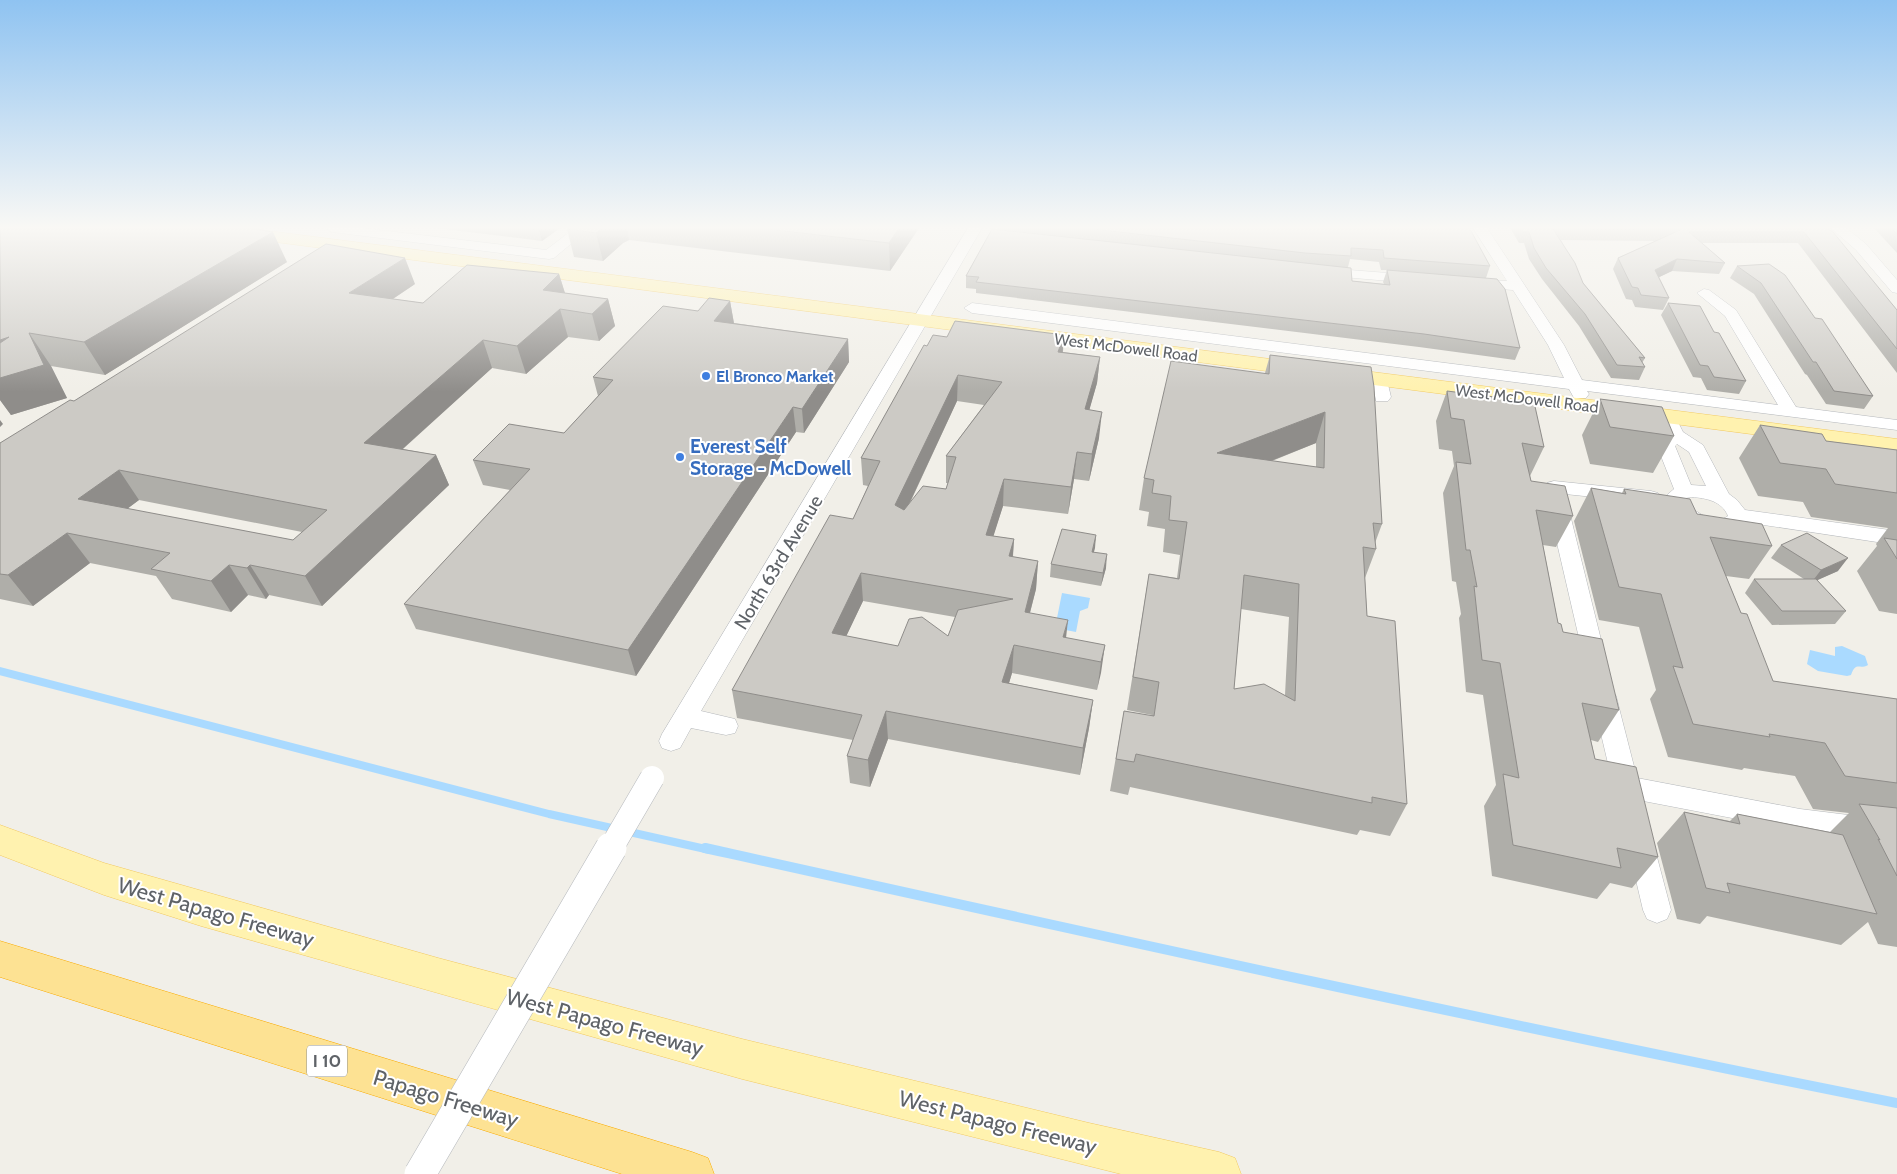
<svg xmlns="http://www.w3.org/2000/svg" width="1897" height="1174" font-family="Cabin,sans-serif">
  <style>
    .water { fill: #aadaff }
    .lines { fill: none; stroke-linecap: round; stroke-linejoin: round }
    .stream-far1 { stroke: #aadaff; stroke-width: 8 }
    .stream { stroke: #aadaff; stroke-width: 10 }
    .minor-casing { stroke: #b5b8bc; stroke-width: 1 }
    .major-casing { stroke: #f2c960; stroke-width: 1 }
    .highway-casing { stroke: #f9ab00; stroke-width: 1 }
    .minor { fill: #fff; fill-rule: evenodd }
    .major { fill: #fff2af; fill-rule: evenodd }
    .highway { fill: #fde293; fill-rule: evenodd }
    .minor-bridge-far1-casing { stroke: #b5b8bc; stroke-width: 25; stroke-linecap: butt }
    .minor-bridge-casing { stroke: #b5b8bc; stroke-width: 32; stroke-linecap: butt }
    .minor-bridge-far1 { stroke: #fff; stroke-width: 24 }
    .minor-bridge { stroke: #fff; stroke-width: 31 }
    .wall { fill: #afaea9; fill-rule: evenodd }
    .shaded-wall { fill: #8f8d8a }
    .building { fill: #cccac5; stroke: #8f8d8a; fill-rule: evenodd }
    .shop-dot { fill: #3f7fe0; stroke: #fff; stroke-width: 2 }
    .labels { text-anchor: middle; stroke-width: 4; stroke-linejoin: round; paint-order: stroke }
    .far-street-label { font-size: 16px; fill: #5f6368; stroke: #fff }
    .far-shop-label { font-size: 16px; font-weight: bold; fill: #366cbe; stroke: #fff; text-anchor: start }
    .shield { fill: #fff; stroke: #8f9295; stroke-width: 1 }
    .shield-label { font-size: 18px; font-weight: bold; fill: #5f6368 }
    .shop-label { font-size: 19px; font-weight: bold; fill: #366cbe; stroke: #fff; text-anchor: start }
    .street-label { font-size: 19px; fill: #5f6368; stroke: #fff }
    .near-street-label { font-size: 22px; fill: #5f6368; stroke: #fff }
  </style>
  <rect width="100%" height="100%" fill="#f1efe8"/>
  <path class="water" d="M 1062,593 L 1090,598 L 1088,608 L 1080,611 L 1076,632 L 1055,628 Z
    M 1842,646 L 1865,656 L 1868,665 C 1859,670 1856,661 1851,675 L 1847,676 L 1818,671 L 1807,664 L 1810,650 L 1835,656 L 1835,647 Z"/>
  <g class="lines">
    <path class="stream-far1" d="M 0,671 L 549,814 L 710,850"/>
    <path class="stream" d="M 705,848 C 1102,936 1498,1024 1897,1103"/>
    <g class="minor-casing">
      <path id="minor" d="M 325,228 L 362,228 L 546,250 L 575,228 L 590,228 L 554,258 L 549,259 L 332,232 Z
        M 968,228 L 982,228 L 701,711 L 735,719 L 738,726 L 735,733 L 726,735 L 691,728 L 680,748 L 671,751 L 662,748 L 659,741 L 662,734 Z
        M 1473,228 L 1487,228 L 1564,345 L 1582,380 L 1778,405 L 1725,316 L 1697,293 L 1704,289 L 1709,290 L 1736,310 L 1796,407 L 1897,420 L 1897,430 L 1587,391 L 1589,394 L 1586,398 L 1574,398 L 1569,389 L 972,313 L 964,308 L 972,303 L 1564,378 L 1548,345 L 1513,290 L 1473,287 L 1466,283 L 1473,279 L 1507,281 Z
        M 1831,228 L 1846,228 L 1866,244 L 1897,280 L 1897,293 L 1892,292 L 1856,250 Z
        M 1324,268 L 1413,275 L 1420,279 L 1413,283 L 1319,275 L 1317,272 Z
        M 1380,375 L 1386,376 L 1391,397 L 1388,401 L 1376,401 L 1372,380 L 1374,376 Z
        M 1667,411 L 1673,412 L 1683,432 L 1703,445 L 1729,494 L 1737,500 L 1745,510 L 1897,531 L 1897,545 L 1744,522 C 1724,544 1681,525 1666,504 L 1667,495 L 1674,489 L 1657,446 L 1666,435 L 1658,416 L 1661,412 ZM 1677,444 L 1689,452 L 1706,486 L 1691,485 L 1675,446 ZM 1692,497 C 1706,498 1722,501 1728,516 C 1716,526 1695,512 1686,503 L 1686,498 Z
        M 1554,481 L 1651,491 L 1658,493 L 1661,497 L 1658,501 L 1651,503 L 1565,494 L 1607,664 L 1604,670 L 1596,672 L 1588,670 L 1585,664 L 1544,487 L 1547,483 Z
        M 1604,687 L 1612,690 L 1616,696 L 1637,778 L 1800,809 L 1897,821 L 1897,843 L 1800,831 L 1638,800 L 1628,804 L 1619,801 L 1615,793 L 1592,696 L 1596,690 Z
        M 1640,830 L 1649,834 L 1653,842 L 1671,910 L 1667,919 L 1657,923 L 1647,919 L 1643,910 L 1627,842 L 1631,834 Z"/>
    </g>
    <g class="major-casing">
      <path id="major" d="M 197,228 L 245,228 L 1897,439 L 1897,453 L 206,233 L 200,232 Z
        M 0,825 L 104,863 L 438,958 L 742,1039 L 1089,1123 L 1219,1152 L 1235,1158 L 1241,1174 L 1121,1174 L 742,1079 L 201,926 L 104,895 L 0,855 Z"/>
    </g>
    <g class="highway-casing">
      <path id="highway" d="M 0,941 L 692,1152 L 708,1158 L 714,1174 L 622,1174 L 0,977 Z"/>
    </g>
    <use href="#minor" class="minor"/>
    <use href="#major" class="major"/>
    <use href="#highway" class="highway"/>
    <g class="minor-bridge-far1-casing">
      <path id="minor-bridge-far1" d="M 610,850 L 652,778"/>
    </g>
    <g class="minor-bridge-casing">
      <path id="minor-bridge" d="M 420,1174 L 611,848"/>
    </g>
    <use href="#minor-bridge-far1" class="minor-bridge-far1"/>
    <use href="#minor-bridge" class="minor-bridge"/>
  </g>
  <path class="wall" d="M 0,228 L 287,262 L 105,375 L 51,366 L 67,398 L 11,415 L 0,400 Z
    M 435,228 L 560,228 L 542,241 Z
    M 569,228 L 919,228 L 890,271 L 629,240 L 623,243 L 603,261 L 574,257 L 567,229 Z
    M 998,228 L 1468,228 L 1490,266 L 1486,278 L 1520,348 L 1515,360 L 1419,347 L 976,293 L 976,289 L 966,288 L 966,276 L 1054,236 L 998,229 ZM 1350,259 L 1379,262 L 1381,270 L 1387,270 L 1383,282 L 1384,284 L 1352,281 L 1348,267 Z
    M 1510,228 L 1827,228 L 1897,310 L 1897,373 L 1798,243 L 1702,243 L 1725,263 L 1719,274 L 1672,271 L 1659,277 L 1669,298 L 1663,310 L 1635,307 L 1632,300 L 1626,299 L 1613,269 L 1618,258 L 1656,241 L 1561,240 L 1583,283 L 1645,358 L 1642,363 L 1645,367 L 1639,380 L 1611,378 L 1579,326 L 1542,279 L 1529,259 L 1524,243 L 1519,243 Z
    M 1874,228 L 1897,228 L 1897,253 Z
    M 1737,266 L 1815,318 L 1873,396 L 1864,409 L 1826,404 L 1807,375 L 1805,374 L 1754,294 L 1730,278 Z
    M 559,274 L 565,293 L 608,299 L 615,326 L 599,341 L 568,337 L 526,374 L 492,368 L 403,449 L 436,455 L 449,485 L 322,606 L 269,595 L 266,599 L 248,595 L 231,612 L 172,599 L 156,576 L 90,563 L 33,606 L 0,599 L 0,443 L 74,401 L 415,284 L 393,299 L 423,303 ZM 139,500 L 302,532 L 293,540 L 127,509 Z
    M 730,301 L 734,323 L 848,339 L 849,362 L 804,433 L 796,432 L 636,676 L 416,629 L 404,604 L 510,490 L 483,485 L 473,460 L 564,433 L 598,396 L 593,377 L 698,311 Z
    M 1668,303 L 1714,332 L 1746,381 L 1739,394 L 1707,390 L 1701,378 L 1693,377 L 1661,315 Z
    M 1064,335 L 1063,352 L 1100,357 L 1097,383 L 1089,410 L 1099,438 L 1089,481 L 1074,479 L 1068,514 L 1003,506 L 993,536 L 1014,539 L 1013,557 L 1038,561 L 1036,589 L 1030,613 L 1066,638 L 1105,645 L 1097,690 L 1012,673 L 1009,683 L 1093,700 L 1089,728 L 1080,775 L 888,739 L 870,787 L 850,783 L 847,756 L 853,740 L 737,718 L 732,690 L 853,519 L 868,486 L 863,485 L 861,458 L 927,346 L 947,337 ZM 957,401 L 984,405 L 946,456 L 946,483 L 948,483 L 946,489 L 910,503 ZM 863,601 L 955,617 L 948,636 L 898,646 L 846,636 Z
    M 1270,355 L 1371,367 L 1382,524 L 1375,543 L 1376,549 L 1365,578 L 1367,616 L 1407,804 L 1390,836 L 1360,830 L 1357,835 L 1130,787 L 1128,795 L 1110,791 L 1124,711 L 1152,716 L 1152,715 L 1127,710 L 1149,574 L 1177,578 L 1180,555 L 1163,552 L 1165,529 L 1147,526 L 1149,512 L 1139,510 L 1144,478 L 1265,373 ZM 1316,443 L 1316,467 L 1272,461 ZM 1241,609 L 1289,617 L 1285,695 L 1234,689 Z
    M 1447,391 L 1544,447 L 1530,476 L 1531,481 L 1573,516 L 1556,547 L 1543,545 L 1558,623 L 1563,632 L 1619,710 L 1598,742 L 1591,740 L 1595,759 L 1658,857 L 1632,888 L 1610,883 L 1597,899 L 1492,876 L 1484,806 L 1496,785 L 1483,695 L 1466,692 L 1459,618 L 1461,614 L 1456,582 L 1452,581 L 1443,493 L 1454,466 L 1452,451 L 1439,449 L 1436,421 Z
    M 1600,399 L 1674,436 L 1653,473 L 1590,464 L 1582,435 Z
    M 1760,425 L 1826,441 L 1897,450 L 1897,614 L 1879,611 L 1857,571 L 1877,546 L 1876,544 L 1888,528 L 1811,517 L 1803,502 L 1758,496 L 1739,458 Z
    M 1591,488 L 1622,493 L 1624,489 L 1697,514 L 1772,546 L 1749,579 L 1726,576 L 1741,613 L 1773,681 L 1897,699 L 1897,947 L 1878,944 L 1868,922 L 1841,945 L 1707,916 L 1700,924 L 1677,919 L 1657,843 L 1684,812 L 1730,821 L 1737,814 L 1830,832 L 1849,813 L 1813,809 L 1795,776 L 1744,768 L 1742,770 L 1668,757 L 1650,699 L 1656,690 L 1639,627 L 1599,620 L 1574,521 Z
    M 1096,535 L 1094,552 L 1106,568 L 1101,586 L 1050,577 L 1051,564 Z
    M 1781,545 L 1838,571 L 1817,580 L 1846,611 L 1835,624 L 1772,625 L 1745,593 L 1754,579 L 1804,579 L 1771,558 Z"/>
  <path class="shaded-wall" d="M 542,228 L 560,228 L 542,241 L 539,230 Z
    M 602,228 L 627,228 L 629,240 L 623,243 L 603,261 L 596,233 Z
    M 899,228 L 919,228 L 890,271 L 889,243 Z
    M 273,232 L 287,262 L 105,375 L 84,342 Z
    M 405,258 L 415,284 L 361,320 L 349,293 Z
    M 1677,259 L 1672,271 L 1649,282 L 1655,270 Z
    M 559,274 L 567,300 L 543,290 Z
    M 608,299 L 615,326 L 599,341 L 592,314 Z
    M 730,301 L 734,324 L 714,321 Z
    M 560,309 L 568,337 L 526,374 L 517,346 Z
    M 29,333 L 51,366 L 67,398 L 11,415 L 0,400 L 0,340 L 9,337 Z
    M 1064,335 L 1062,360 L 1058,352 Z
    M 848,339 L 849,362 L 804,433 L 802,409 Z
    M 483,340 L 492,368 L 377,472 L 364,443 Z
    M 1100,357 L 1097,383 L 1082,436 L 1085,409 Z
    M 958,375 L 957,401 L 896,532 L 895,505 Z
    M 793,407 L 796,432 L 636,676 L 628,650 Z
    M 1102,412 L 1099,438 L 1089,481 L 1092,454 Z
    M 1325,412 L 1316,443 L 1210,485 L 1217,453 Z
    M 0,420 L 3,424 L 0,427 Z
    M 1077,452 L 1074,479 L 1068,514 L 1071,487 Z
    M 436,455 L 449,485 L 322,606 L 305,576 Z
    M 119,470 L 139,500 L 100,529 L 78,499 Z
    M 1004,479 L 1003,506 L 985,563 L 986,535 Z
    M 67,533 L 90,563 L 33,606 L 8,575 Z
    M 1096,535 L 1095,548 L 1090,565 L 1092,552 Z
    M 1014,539 L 1012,567 L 1009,556 Z
    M 1107,554 L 1106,568 L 1101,586 L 1103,573 Z
    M 1848,558 L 1838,571 L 1811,583 L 1821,570 Z
    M 1038,561 L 1036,589 L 1023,639 L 1025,612 Z
    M 229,565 L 248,595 L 231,612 L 211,581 Z
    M 250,565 L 269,595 L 266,599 L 247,568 Z
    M 861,573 L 863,601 L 835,660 L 832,633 Z
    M 1068,620 L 1065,647 L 1063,637 Z
    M 1014,645 L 1012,673 L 1001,710 L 1002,682 Z
    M 1105,645 L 1101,673 L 1097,690 L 1101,662 Z
    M 1093,700 L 1089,728 L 1080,775 L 1083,748 Z
    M 886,711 L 888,739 L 870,787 L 868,760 Z"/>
  <path class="building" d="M 0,228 L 249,228 L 273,232 L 84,342 L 29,333 L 44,365 L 0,378 L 0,343 L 9,337 L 0,340 Z
    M 520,228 L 542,228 L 539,230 Z
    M 569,228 L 602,228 L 596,233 L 567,229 Z
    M 757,228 L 899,228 L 889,243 Z
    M 1083,228 L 1468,228 L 1471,231 L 1490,266 L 1384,258 L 1383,250 L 1351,248 L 1351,256 L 1305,253 Z
    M 1521,228 L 1827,228 L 1833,232 L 1897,310 L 1897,349 L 1804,232 L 1689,232 L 1725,263 L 1677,259 L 1655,270 L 1669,298 L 1641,295 L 1638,288 L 1632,287 L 1618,258 L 1680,230 L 1553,229 L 1575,263 L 1583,283 L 1645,358 L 1639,357 L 1645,367 L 1617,365 L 1585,314 L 1546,268 L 1534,248 L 1529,232 L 1523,232 Z
    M 1891,228 L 1897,228 L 1897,234 Z
    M 992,229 L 1351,268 L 1352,281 L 1390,285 L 1387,270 L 1497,279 L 1505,289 L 1520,348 L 1424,334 L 976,282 L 979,277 L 966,276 Z
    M 326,244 L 405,258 L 349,293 L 423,303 L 467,265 L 559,274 L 543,290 L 608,299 L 592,314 L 560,309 L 517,346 L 483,340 L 364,443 L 436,455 L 305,576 L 250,565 L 247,568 L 229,565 L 211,581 L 151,569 L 170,553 L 67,533 L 8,575 L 0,574 L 0,443 L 70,400 L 74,401 ZM 119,470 L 327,510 L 293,540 L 78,499 Z
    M 1769,264 L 1785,275 L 1815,318 L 1822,319 L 1873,396 L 1834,391 L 1816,362 L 1813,362 L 1761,283 L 1737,266 Z
    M 709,298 L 730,301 L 714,321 L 848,339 L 802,409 L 793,407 L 628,650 L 404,604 L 530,469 L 473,460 L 509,424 L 564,433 L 613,380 L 593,377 L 663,306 L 698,311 Z
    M 1668,303 L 1700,306 L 1714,332 L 1719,333 L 1746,381 L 1714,377 L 1708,366 L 1700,365 Z
    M 955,321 L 1064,335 L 1058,352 L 1100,357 L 1085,409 L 1102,412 L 1092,454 L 1077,452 L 1071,487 L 1004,479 L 986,535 L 1014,539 L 1009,556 L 1038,561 L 1025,612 L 1068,620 L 1063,637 L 1105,645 L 1101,662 L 1014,645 L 1002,682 L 1093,700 L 1083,748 L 886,711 L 868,760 L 847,756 L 862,715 L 732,690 L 830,515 L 853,519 L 880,461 L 861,458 L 924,345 L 927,346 L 933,335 L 947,337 ZM 958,375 L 1002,382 L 946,456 L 956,457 L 946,489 L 923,486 L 904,510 L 895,505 ZM 861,573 L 1013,599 L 958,610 L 948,636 L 922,617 L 909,619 L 898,646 L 832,633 Z
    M 1270,355 L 1371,367 L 1374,387 L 1382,524 L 1373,523 L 1376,549 L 1363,547 L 1367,616 L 1395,621 L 1407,804 L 1372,797 L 1372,803 L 1136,754 L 1134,762 L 1116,759 L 1124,711 L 1154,716 L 1159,682 L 1133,677 L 1149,574 L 1179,579 L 1187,522 L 1169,520 L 1171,496 L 1152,493 L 1154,480 L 1144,478 L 1171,361 L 1269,374 ZM 1325,412 L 1324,468 L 1217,453 ZM 1244,575 L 1299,584 L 1295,701 L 1264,684 L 1234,689 Z
    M 1447,391 L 1534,402 L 1544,447 L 1522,443 L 1531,481 L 1565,486 L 1573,516 L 1536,510 L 1558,623 L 1561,624 L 1563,632 L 1602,639 L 1619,710 L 1582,703 L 1595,759 L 1636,767 L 1658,857 L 1617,848 L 1621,868 L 1513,845 L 1503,774 L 1519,778 L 1500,663 L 1482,660 L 1474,586 L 1477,587 L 1470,550 L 1466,550 L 1456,462 L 1471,464 L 1464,420 L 1451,418 Z
    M 1600,399 L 1662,407 L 1674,436 L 1610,427 Z
    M 1760,425 L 1822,434 L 1826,441 L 1897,450 L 1897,493 L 1835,484 L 1826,469 L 1780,463 Z
    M 1591,488 L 1626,494 L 1624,489 L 1690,499 L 1697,514 L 1762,524 L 1772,546 L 1710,537 L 1741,613 L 1747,614 L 1773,681 L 1897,699 L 1897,783 L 1845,776 L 1825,743 L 1769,734 L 1770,737 L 1693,724 L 1673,666 L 1683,668 L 1661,594 L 1619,587 Z
    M 1062,529 L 1096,535 L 1092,552 L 1107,554 L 1103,573 L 1051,564 Z
    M 1807,533 L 1848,558 L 1821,570 L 1781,545 Z
    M 1884,538 L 1897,540 L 1897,559 Z
    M 1754,579 L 1816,579 L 1846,611 L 1782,611 Z
    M 1859,804 L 1897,808 L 1897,876 L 1878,839 L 1880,840 Z
    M 1684,812 L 1740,824 L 1737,814 L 1843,835 L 1877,914 L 1727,883 L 1730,893 L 1706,888 Z"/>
  <linearGradient id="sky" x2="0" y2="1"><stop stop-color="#8fc3f1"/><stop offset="0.58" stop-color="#f9f8f5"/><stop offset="1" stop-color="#f9f8f5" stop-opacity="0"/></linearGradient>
  <rect width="1897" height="392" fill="url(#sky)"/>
  <g class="shop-dot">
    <circle cx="706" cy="376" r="5"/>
    <circle cx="680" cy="457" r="5"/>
  </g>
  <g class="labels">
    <g class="far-street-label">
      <text transform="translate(1126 347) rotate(7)" y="6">West McDowell Road</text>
      <text transform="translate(1527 398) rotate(7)" y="6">West McDowell Road</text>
    </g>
    <g class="far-shop-label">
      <text x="716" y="382">El Bronco Market</text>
    </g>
    <rect class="shield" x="307" y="1045.5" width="40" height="31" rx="4"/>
    <g class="shield-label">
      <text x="327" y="1067">I 10</text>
    </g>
    <g class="shop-label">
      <text x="690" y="453">Everest Self<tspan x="690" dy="22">Storage - McDowell</tspan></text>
    </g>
    <g class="street-label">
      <text transform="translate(778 562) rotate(-59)" y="7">North 63rd Avenue</text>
    </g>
    <g class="near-street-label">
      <text transform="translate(216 912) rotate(16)" y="8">West Papago Freeway</text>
      <text transform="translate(605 1022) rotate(15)" y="8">West Papago Freeway</text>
      <text transform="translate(446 1098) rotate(17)" y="8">Papago Freeway</text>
      <text transform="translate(998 1122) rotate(14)" y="8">West Papago Freeway</text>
    </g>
  </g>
</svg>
